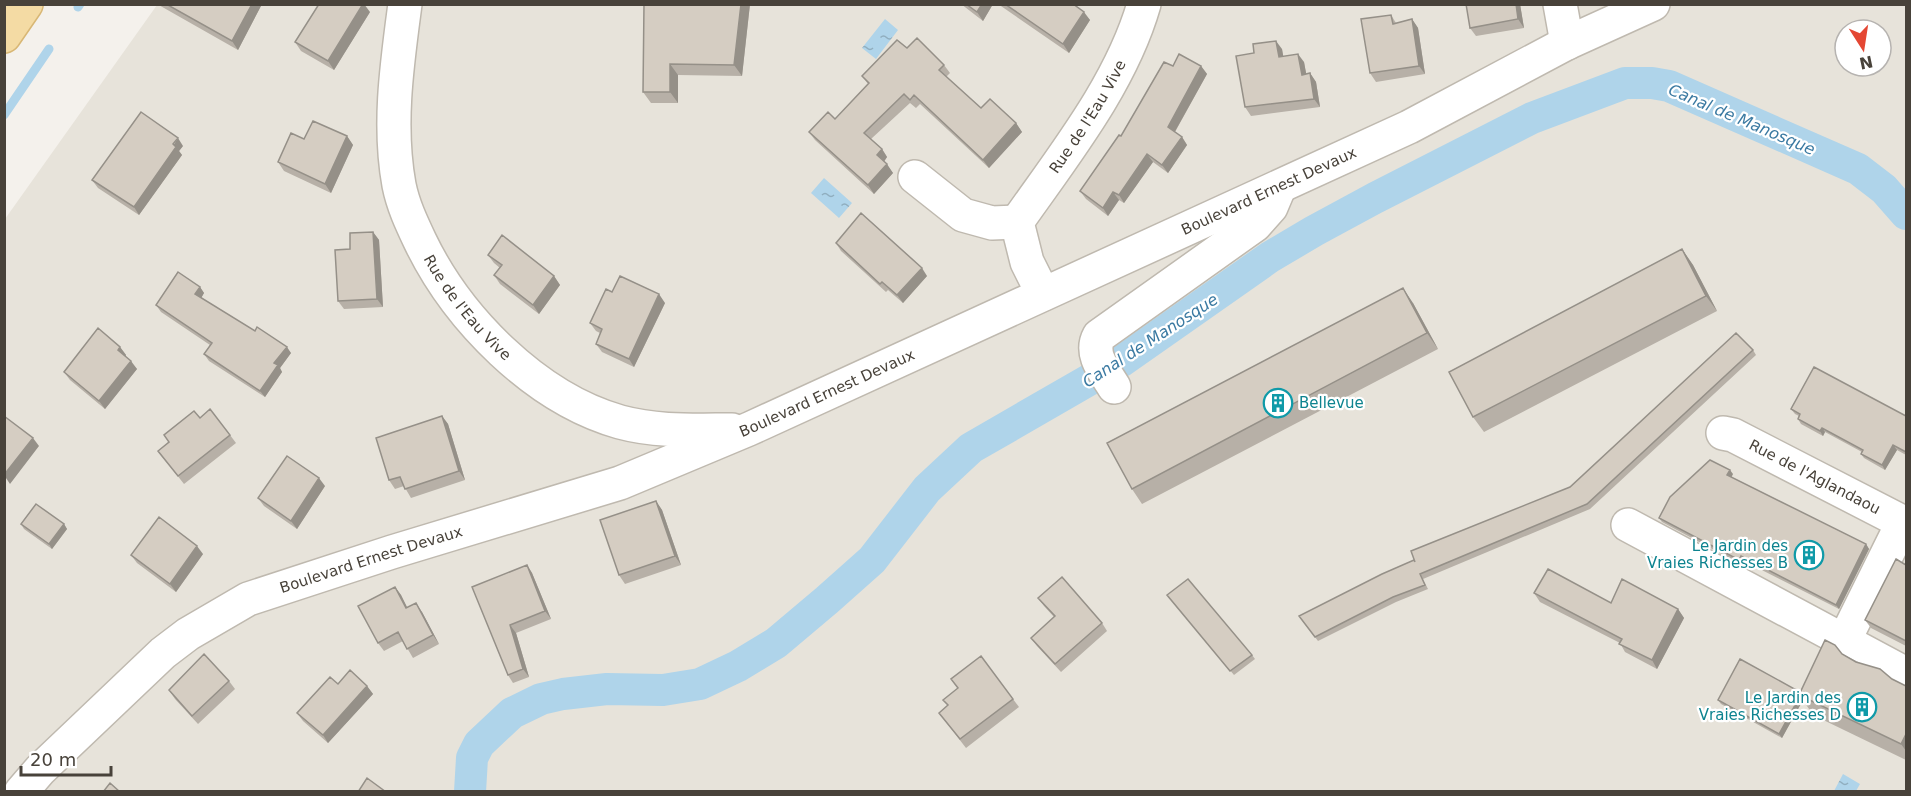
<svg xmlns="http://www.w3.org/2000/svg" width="1911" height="796" font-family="'DejaVu Sans',sans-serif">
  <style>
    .residential { fill: #e7e3da; fill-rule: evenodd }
    .water { fill: url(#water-ripples) }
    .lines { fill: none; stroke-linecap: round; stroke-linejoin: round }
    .stream { stroke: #afd4ea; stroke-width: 9 }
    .canal { stroke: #afd4ea; stroke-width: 32 }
    .minor-casing { stroke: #bfb9af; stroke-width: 36 }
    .primary-casing { stroke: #d8b775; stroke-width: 36 }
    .minor { stroke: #fff; stroke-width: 33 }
    .primary { stroke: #f4dba4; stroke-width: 33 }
    .wall { fill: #b7b0a7 }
    .shaded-wall { fill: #959088 }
    .building { fill: #d5cdc2; stroke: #959088; stroke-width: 1.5 }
    .labels { text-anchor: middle; stroke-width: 4.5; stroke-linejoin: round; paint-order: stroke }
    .street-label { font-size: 15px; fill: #48423a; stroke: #fff }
    .culture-label { font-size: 15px; fill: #0d838f; stroke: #fff; text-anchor: end }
    .water-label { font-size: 16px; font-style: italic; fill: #3b7aa2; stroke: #fff }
  </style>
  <defs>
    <pattern id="water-ripples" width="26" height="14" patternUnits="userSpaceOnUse" patternTransform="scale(1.5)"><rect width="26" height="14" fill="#afd4ea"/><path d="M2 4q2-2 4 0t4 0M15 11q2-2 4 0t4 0" fill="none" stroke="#90aebf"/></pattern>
  </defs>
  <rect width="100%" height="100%" fill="#f4f1ec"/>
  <path class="residential" d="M 157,5 L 1906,5 L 1906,791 L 5,792 L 5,219 ZM 1845,30 L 1881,30 L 1881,66 L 1845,66 Z"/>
  <path class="water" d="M 885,19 L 898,30 L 876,59 L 862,48 Z
    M 824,178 L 852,203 L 839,218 L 811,193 Z
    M 1843,774 L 1860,784 L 1856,791 L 1834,791 Z"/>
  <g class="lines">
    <path class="stream" d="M 78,7 L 80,4
      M 4,115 L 49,49"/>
    <path class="canal" d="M 470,792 L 472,758 L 479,744 L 512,713 L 541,699 L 563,694 L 607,689 L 663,690 L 700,684 L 738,666 L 776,643 L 827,600 L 872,560 L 927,489 L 971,448 L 1122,361 L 1270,257 L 1314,231 L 1375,198 L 1532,118 L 1625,83 L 1652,83 L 1669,86 L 1858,169 L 1884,189 L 1906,214"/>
    <g class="minor-casing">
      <g id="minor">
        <path id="s1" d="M 405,4 C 397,64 388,125 399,185 C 403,205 411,222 420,241 C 457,318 535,398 620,422 C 657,432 694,430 732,430"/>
        <path d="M 1560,4 L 1567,43"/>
        <path d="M 915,177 L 963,215 L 992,223 L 1017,222"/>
        <path id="s2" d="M 1043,294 L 1027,262 L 1017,222 C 1064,155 1121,84 1144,4"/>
        <path d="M 1114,387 C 1105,372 1089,354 1099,336 L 1255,225 L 1271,207 L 1279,188"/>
        <path id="s3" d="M 1723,433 L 1733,435 L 1906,524"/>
        <path d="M 1628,525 L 1906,674"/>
        <path d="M 1844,641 L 1903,522"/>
        <path id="s4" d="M 21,792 L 40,770 L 163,653 L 188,634 L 248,599 L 392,552 L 620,483 L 749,429 L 1409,127 L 1567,43 L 1653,4"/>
      </g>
    </g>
    <g class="primary-casing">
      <path id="primary" d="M 4,36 L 26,4"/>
    </g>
    <use href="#minor" class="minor"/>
    <use href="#primary" class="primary"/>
  </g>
  <path class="wall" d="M 157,4 L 262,4 L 238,50 Z
    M 644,4 L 750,4 L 742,76 L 678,75 L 678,103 L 651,103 L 643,92 Z
    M 961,4 L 993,4 L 983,21 Z
    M 998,4 L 1073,4 L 1090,20 L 1069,53 Z
    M 1466,4 L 1520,4 L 1524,28 L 1476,36 L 1470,28 Z
    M 370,12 L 334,70 L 301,51 L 295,42 Z
    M 1391,15 L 1396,23 L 1412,19 L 1418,28 L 1425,74 L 1376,82 L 1370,73 Z
    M 907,48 L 944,65 L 950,73 L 946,77 L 981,108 L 1016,123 L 1022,132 L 989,168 L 920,104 L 916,108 L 910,103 L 871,139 L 882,149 L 887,157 L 884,162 L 893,173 L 874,194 L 815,140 L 809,132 L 835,119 L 868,84 L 862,76 Z
    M 1282,49 L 1283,57 L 1304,62 L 1306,74 L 1310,73 L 1316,82 L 1320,107 L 1251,116 L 1245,107 Z
    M 1173,66 L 1201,66 L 1207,74 L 1175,132 L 1182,137 L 1187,145 L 1168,173 L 1153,162 L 1124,203 L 1119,200 L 1108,216 L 1086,199 L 1080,191 Z
    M 347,136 L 353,145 L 331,193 L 284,171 L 278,162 L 304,139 Z
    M 183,146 L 179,151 L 182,155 L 139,215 L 98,188 L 92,180 Z
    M 373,232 L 379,240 L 383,307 L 344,309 L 338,301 L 350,249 Z
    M 836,243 L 927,276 L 903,303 L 888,290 L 886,292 L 841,251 Z
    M 1682,249 L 1693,265 L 1717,311 L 1484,432 L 1473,417 Z
    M 488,255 L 554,276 L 560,285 L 539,314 L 500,284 L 494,275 L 500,268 L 494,263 Z
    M 200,287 L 204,293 L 201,298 L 291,353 L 280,368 L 282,372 L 265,397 L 209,361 L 204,354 L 210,345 L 161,312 L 156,305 Z
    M 612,292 L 665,303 L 634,367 L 602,352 L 596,344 L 600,333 L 596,331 L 590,323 Z
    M 1413,303 L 1438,349 L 1142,504 L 1132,489 Z
    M 120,347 L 126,355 L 125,357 L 137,369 L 105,409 L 70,380 L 64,372 Z
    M 1753,350 L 1756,355 L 1590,509 L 1423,579 L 1428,589 L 1396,602 L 1318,641 L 1299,616 L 1414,560 L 1570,487 Z
    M 1791,409 L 1906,416 L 1906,455 L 1897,450 L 1885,470 L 1864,458 L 1861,454 L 1862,452 L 1825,432 L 1823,436 L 1801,424 L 1798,419 L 1799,416 L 1795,414 Z
    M 442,416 L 448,424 L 465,480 L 411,498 L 404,486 L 395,489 L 389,480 Z
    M 200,418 L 230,435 L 236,443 L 184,484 L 158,451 Z
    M 1733,474 L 1731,477 L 1866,544 L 1869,549 L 1839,609 L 1744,561 L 1742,565 L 1662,522 L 1659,518 Z
    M 325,486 L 297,529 L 264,506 L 258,498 Z
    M 656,501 L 662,510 L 681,565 L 625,584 L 619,575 Z
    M 21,524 L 64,524 L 67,529 L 52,549 L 24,529 Z
    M 203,554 L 176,592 L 137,563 L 131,555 Z
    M 527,565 L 532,573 L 551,619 L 516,633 L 529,677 L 513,683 L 508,675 L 472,587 Z
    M 1906,565 L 1906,646 L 1871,628 L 1865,620 Z
    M 395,587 L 401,595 L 407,608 L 422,612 L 439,644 L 413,658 L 403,641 L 384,651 L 378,643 Z
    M 1534,593 L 1611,603 L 1678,609 L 1684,618 L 1657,669 L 1625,652 L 1620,643 L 1540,602 Z
    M 1167,595 L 1252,655 L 1255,659 L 1234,675 Z
    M 1038,598 L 1102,623 L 1107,631 L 1061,672 L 1037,646 L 1031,638 L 1054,617 L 1044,606 Z
    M 1842,654 L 1906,686 L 1906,760 L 1813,715 L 1803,700 L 1782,738 L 1721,704 L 1718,700 L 1800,692 Z
    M 981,656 L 1019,707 L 966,748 L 939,713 L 948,706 L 943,700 L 958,689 Z
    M 229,681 L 235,689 L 198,724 L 175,699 L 169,690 Z
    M 338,684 L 367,686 L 373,694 L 328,743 L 303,721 L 297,713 Z"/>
  <path class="shaded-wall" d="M 252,4 L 262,4 L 238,50 L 232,41 Z
    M 363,4 L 364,4 L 370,12 L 334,70 L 328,61 Z
    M 741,4 L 750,4 L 742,76 L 734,65 Z
    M 982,4 L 993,4 L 983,21 L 977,12 Z
    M 1516,4 L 1520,4 L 1524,28 L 1518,19 Z
    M 1084,12 L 1090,20 L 1069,53 L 1063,44 Z
    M 1412,19 L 1418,28 L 1425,74 L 1419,66 Z
    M 1276,41 L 1282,49 L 1285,66 L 1279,57 Z
    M 1298,54 L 1304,62 L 1308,83 L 1302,75 Z
    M 670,64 L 678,75 L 678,103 L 670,92 Z
    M 1201,66 L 1207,74 L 1173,135 L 1168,127 Z
    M 1310,73 L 1316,82 L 1320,107 L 1314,99 Z
    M 1016,123 L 1022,132 L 989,168 L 983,160 Z
    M 347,136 L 353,145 L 331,193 L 325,184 Z
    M 1182,137 L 1187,145 L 1168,173 L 1162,165 Z
    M 178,138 L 183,146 L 179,151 L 182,155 L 139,215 L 134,207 Z
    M 882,149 L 887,157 L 882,164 L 877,155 Z
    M 1147,154 L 1153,162 L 1124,203 L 1119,195 Z
    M 887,164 L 893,173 L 874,194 L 868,185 Z
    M 1113,192 L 1119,200 L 1108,216 L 1103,208 Z
    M 373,232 L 379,240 L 383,307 L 377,299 Z
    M 1682,249 L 1693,265 L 1717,311 L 1706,296 Z
    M 922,268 L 927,276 L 903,303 L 897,295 Z
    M 554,276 L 560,285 L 539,314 L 533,305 Z
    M 200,287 L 204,293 L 200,300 L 195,294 Z
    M 1403,288 L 1413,303 L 1438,349 L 1427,333 Z
    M 659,294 L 665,303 L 634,367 L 629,359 Z
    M 120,347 L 126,355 L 124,359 L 118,350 Z
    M 287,347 L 291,353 L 280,368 L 282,372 L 265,397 L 260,391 L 274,363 Z
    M 131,361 L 137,369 L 105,409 L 99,401 Z
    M 442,416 L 448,424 L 465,480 L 459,471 Z
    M 1822,428 L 1825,432 L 1823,436 L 1820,431 Z
    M 33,438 L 39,446 L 10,484 L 4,475 Z
    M 1893,445 L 1897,450 L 1885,470 L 1882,465 Z
    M 1730,470 L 1733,474 L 1730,480 L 1727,475 Z
    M 319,478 L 325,486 L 297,529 L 291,521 Z
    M 656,501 L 662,510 L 681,565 L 675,556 Z
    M 64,524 L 67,529 L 52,549 L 49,544 Z
    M 1866,544 L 1869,549 L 1839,609 L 1836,605 Z
    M 197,546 L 203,554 L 176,592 L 170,584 Z
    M 1741,556 L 1744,561 L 1742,565 L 1739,560 Z
    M 527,565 L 532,573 L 551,619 L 545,611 Z
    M 395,587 L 401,595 L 412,617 L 406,608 Z
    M 416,603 L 422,612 L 439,644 L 433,635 Z
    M 1678,609 L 1684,618 L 1657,669 L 1652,660 Z
    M 510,625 L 516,633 L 529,677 L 523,669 Z
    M 367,686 L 373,694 L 328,743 L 323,735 Z
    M 1799,696 L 1803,700 L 1782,738 L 1779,734 Z
    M 1906,734 L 1906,751 L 1901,744 Z"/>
  <path class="building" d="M 166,4 L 252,4 L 232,41 Z
    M 319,4 L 363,4 L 328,61 L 295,42 Z
    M 644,4 L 741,4 L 734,65 L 670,64 L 670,92 L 643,92 Z
    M 966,4 L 982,4 L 977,12 Z
    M 1005,4 L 1073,4 L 1084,12 L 1063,44 Z
    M 1466,4 L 1516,4 L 1518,19 L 1470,28 Z
    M 1391,15 L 1393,24 L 1412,19 L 1419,66 L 1370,73 L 1361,19 Z
    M 917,38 L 944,65 L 939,70 L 981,108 L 990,99 L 1016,123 L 983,160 L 914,95 L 910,100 L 904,94 L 864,133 L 882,149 L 877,155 L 887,164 L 868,185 L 809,132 L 828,112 L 835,119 L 869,83 L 862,76 L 897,40 L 907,48 Z
    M 1276,41 L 1279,57 L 1298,54 L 1302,75 L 1310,73 L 1314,99 L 1245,107 L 1236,56 L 1254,53 L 1253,44 Z
    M 1179,54 L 1201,66 L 1168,127 L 1182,137 L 1162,165 L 1147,154 L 1119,195 L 1113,192 L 1103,208 L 1080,191 L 1119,135 L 1121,136 L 1164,62 L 1173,66 Z
    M 141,112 L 178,138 L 173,144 L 176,147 L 134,207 L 92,180 Z
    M 313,121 L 347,136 L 325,184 L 278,162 L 291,133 L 304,139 Z
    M 861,213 L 922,268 L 897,295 L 882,282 L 880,284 L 836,243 Z
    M 373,232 L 377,299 L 338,301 L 335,250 L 350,249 L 350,233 Z
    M 502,235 L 554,276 L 533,305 L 494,275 L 502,265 L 488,255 Z
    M 1682,249 L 1706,296 L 1473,417 L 1449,372 Z
    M 178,272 L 200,287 L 195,294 L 255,331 L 257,327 L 287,347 L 274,363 L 278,365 L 260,391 L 204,354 L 212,343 L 156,305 Z
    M 620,276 L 659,294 L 629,359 L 596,344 L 602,329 L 590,323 L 606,289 L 612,292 Z
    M 1403,288 L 1427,333 L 1132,489 L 1107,443 Z
    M 98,328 L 120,347 L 118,350 L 131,361 L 99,401 L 64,372 Z
    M 1736,333 L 1753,350 L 1587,504 L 1420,574 L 1425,585 L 1393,597 L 1315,637 L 1299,616 L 1382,574 L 1414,560 L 1415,562 L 1411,551 L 1570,487 Z
    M 1814,367 L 1906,416 L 1906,452 L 1893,445 L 1882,465 L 1861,454 L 1863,450 L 1822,428 L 1820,431 L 1798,419 L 1800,414 L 1791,409 Z
    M 210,409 L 230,435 L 178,476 L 158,451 L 169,442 L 164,435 L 194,411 L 200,418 Z
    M 4,416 L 33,438 L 4,475 Z
    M 442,416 L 459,471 L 405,489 L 400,477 L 389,480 L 376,438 Z
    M 287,456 L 319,478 L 291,521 L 258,498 Z
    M 1710,460 L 1730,470 L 1727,475 L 1866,544 L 1836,605 L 1741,556 L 1739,560 L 1659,518 L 1670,497 Z
    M 656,501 L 675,556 L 619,575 L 600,520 Z
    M 36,504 L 64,524 L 49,544 L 21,524 Z
    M 159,517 L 197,546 L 170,584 L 131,555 Z
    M 1896,559 L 1906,565 L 1906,641 L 1865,620 Z
    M 527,565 L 545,611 L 510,625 L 523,669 L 508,675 L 472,587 Z
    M 1548,569 L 1611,603 L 1622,579 L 1678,609 L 1652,660 L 1619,644 L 1622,639 L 1534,593 Z
    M 1062,577 L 1102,623 L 1055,664 L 1031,638 L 1055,616 L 1038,598 Z
    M 1188,579 L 1252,655 L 1230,671 L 1167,595 Z
    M 395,587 L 406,608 L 416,603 L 433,635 L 407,649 L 398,632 L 378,643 L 358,606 Z
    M 1825,640 L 1835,645 L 1842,654 L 1856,662 L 1880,669 L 1892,679 L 1906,686 L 1906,734 L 1901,744 L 1799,695 Z
    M 204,654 L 229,681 L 192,716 L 169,690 Z
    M 981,656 L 1013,699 L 960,739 L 939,713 L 948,705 L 943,700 L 958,688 L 951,679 Z
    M 1740,659 L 1800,692 L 1799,695 L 1800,696 L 1779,734 L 1718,700 Z
    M 350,670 L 367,686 L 323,735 L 297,713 L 330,677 L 338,684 Z
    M 367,778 L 386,792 L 358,792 Z
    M 110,783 L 120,792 L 103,792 Z"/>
  <defs>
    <g id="building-ring" transform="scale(1.5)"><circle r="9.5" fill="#fff" stroke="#0f9aa8" stroke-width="1.5"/><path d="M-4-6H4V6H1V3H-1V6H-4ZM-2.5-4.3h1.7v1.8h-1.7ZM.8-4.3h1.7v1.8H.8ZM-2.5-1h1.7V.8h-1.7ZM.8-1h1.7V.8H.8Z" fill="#0f9aa8"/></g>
  </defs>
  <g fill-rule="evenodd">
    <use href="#building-ring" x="1278" y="403"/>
    <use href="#building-ring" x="1809" y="555"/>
    <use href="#building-ring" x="1862" y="707"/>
  </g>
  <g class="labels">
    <g class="street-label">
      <text dy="5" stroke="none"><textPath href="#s2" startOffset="204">Rue de l'Eau Vive</textPath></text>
      <text dy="5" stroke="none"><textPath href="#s4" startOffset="1401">Boulevard Ernest Devaux</textPath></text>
      <text dy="5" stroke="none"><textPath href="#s1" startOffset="324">Rue de l'Eau Vive</textPath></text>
      <text dy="5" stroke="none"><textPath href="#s4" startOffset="915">Boulevard Ernest Devaux</textPath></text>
      <text dy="5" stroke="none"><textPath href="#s3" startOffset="102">Rue de l'Aglandaou</textPath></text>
      <text dy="5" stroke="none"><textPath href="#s4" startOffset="429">Boulevard Ernest Devaux</textPath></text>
    </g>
    <g class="culture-label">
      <text x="1299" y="408" text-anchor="start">Bellevue</text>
      <text x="1788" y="551">Le Jardin des<tspan x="1788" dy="17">Vraies Richesses B</tspan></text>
      <text x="1841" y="703">Le Jardin des<tspan x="1841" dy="17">Vraies Richesses D</tspan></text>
    </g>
    <g class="water-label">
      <text transform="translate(1742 119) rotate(23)" y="6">Canal de Manosque</text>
      <text transform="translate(1150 340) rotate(-33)" y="6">Canal de Manosque</text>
    </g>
  </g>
  <rect width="1911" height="796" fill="none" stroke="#48423a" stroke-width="12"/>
  <g transform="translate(1863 48) rotate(168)"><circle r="28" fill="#ffffff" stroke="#b6b3b0" stroke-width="1.5"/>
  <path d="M0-4.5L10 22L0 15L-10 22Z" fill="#e44733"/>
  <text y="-9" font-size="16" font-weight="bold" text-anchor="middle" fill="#48423a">N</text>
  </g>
  <path d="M21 766v9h90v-9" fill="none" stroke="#48423a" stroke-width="3"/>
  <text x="30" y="766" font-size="18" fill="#48423a" stroke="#ffffff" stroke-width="4.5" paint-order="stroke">20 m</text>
</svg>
